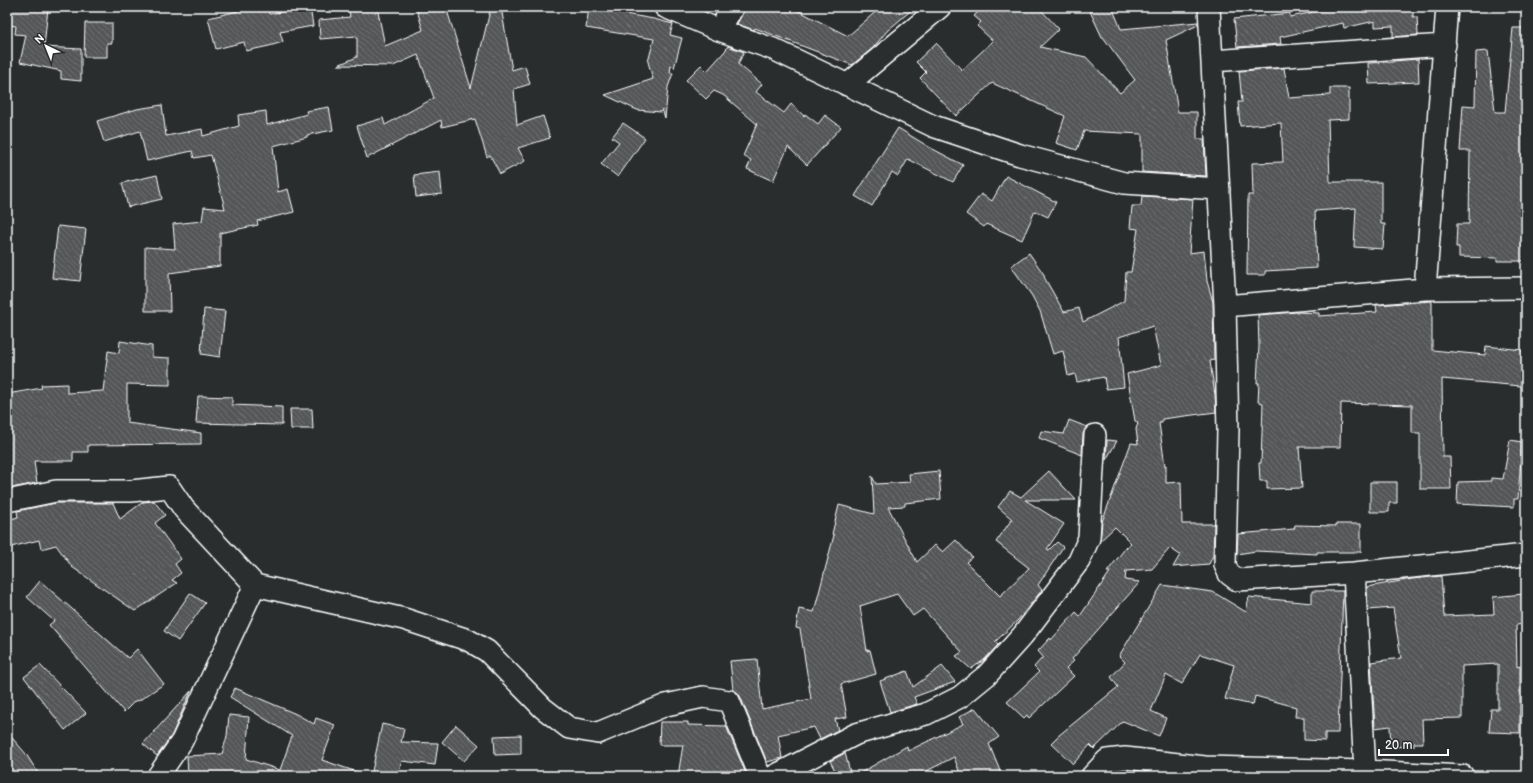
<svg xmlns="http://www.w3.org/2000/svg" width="1533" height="783" font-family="'Balsamiq Sans',sans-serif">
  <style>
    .building { fill: url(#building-back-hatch); stroke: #fff }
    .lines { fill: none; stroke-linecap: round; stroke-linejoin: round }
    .minor-casing { stroke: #fff; stroke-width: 24 }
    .minor { stroke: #2a2d2e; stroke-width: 21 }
  </style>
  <defs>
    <pattern id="building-back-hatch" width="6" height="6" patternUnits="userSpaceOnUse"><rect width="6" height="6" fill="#555758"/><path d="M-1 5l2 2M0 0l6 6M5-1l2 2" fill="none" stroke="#6e7071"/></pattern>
  </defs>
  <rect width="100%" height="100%" fill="#2a2d2e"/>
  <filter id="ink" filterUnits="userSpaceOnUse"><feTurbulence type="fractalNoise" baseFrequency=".025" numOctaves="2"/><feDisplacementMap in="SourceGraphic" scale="8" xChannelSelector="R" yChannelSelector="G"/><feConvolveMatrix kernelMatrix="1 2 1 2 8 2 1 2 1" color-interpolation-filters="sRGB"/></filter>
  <g filter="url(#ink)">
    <path class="building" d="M 7,7 L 48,8 L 44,47 L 81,49 L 81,81 L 61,79 L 61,71 L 20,62 L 26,35 L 15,34 L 16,26 L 7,25 Z
      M 237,7 L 268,7 L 269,14 L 310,7 L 313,26 L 280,32 L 283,42 L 269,46 L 246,51 L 244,42 L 216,49 L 208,18 L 238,11 Z
      M 359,7 L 377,7 L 385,46 L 423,30 L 416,7 L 446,7 L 471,88 L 491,7 L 501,7 L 512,70 L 525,66 L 530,84 L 514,89 L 517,125 L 543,116 L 550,138 L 518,148 L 525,161 L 500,174 L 490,155 L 487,157 L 475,119 L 442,127 L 441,120 L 367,158 L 357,126 L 383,118 L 385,125 L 434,98 L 418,55 L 393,66 L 338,65 L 357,57 L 357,36 L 320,39 L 319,20 L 350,17 L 349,10 Z
      M 746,7 L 791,7 L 848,36 L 881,7 L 915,7 L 887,31 L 873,48 L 852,65 L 755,28 L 754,30 L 737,24 Z
      M 983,7 L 1038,7 L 1059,29 L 1040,47 L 1086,57 L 1120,93 L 1135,80 L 1103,37 L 1102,37 L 1088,7 L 1112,7 L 1121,29 L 1198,22 L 1198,25 L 1166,40 L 1178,112 L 1197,112 L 1197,139 L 1204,139 L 1206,176 L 1142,172 L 1142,134 L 1084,131 L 1077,150 L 1056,143 L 1065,116 L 992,83 L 956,116 L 920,78 L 926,72 L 916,62 L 936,43 L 962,70 L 993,41 L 977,26 L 981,22 L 974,16 Z
      M 1337,7 L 1413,7 L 1413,17 L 1417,17 L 1418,35 L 1393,37 L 1393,26 L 1375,27 L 1375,21 L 1344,28 L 1343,23 L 1280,37 L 1281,44 L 1237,47 L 1234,19 L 1290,13 L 1290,17 Z
      M 589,8 L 613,11 L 613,12 L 654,19 L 673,24 L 670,35 L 682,38 L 674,68 L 671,65 L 670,73 L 673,73 L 668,87 L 665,118 L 662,109 L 661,112 L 637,110 L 605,95 L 653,79 L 648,62 L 654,39 L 586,28 Z
      M 85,23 L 112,23 L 112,43 L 107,43 L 107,57 L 84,57 Z
      M 1513,28 L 1526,28 L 1526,261 L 1497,261 L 1497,258 L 1459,257 L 1459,247 L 1456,247 L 1457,224 L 1469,224 L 1470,151 L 1460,151 L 1463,105 L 1475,106 L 1476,52 L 1488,51 L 1495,112 L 1505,112 Z
      M 728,46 L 744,52 L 738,64 L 762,84 L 756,92 L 784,113 L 791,104 L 804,116 L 805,114 L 818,124 L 825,115 L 841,127 L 807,165 L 788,147 L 773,181 L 747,169 L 751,160 L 743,156 L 757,124 L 723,95 L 714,91 L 706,99 L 686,80 L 701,65 L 707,71 L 725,51 Z
      M 1418,59 L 1419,82 L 1369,84 L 1368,63 L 1393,62 L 1393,61 Z
      M 1284,68 L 1289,98 L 1330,95 L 1330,88 L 1349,88 L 1349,119 L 1328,120 L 1330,182 L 1381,182 L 1381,224 L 1385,224 L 1383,249 L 1354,247 L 1356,208 L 1315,211 L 1317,268 L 1265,271 L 1265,275 L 1247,275 L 1248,195 L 1253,195 L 1252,163 L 1283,162 L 1281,123 L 1240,126 L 1238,102 L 1242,102 L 1239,71 Z
      M 162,105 L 166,136 L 202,129 L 203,136 L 239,126 L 238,115 L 266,111 L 267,125 L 307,114 L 306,111 L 329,107 L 333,130 L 307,135 L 307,137 L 273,146 L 278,192 L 288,189 L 294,212 L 257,221 L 258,225 L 220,233 L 220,266 L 169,273 L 170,311 L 145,311 L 145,247 L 175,249 L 173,224 L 202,221 L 204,207 L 225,209 L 211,155 L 194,158 L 192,151 L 147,161 L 140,131 L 104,142 L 97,121 L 137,109 Z
      M 623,123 L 645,138 L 618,177 L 601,164 L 619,142 L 612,137 Z
      M 898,128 L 929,147 L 963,165 L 953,182 L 908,159 L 898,176 L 892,172 L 872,206 L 855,196 Z
      M 440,172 L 442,194 L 416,197 L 414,175 Z
      M 157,175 L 162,199 L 128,207 L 122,183 Z
      M 1006,176 L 1056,202 L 1048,217 L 1035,211 L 1022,240 L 986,224 L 984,227 L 966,214 L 981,194 L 992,201 Z
      M 1142,196 L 1193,199 L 1189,253 L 1204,251 L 1207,281 L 1213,302 L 1214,360 L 1210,361 L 1215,395 L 1216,412 L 1162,419 L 1162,423 L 1159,423 L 1165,466 L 1166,465 L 1166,483 L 1181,482 L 1182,524 L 1214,524 L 1213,556 L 1209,564 L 1173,567 L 1180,555 L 1170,548 L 1152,569 L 1126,571 L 1125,580 L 1140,582 L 1072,659 L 1074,661 L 1066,668 L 1074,676 L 1029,718 L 1027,715 L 1024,718 L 1007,702 L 1039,672 L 1034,667 L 1043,657 L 1038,651 L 1050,638 L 1051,640 L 1076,612 L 1080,616 L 1110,572 L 1107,572 L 1127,546 L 1126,549 L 1131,543 L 1115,527 L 1100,541 L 1102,522 L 1131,443 L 1138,444 L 1136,429 L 1138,423 L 1135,421 L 1127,374 L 1161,365 L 1153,326 L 1119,337 L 1124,387 L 1106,389 L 1104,377 L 1077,382 L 1075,374 L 1068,376 L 1063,351 L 1053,354 L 1040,311 L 1032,296 L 1011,266 L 1029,253 L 1045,276 L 1044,277 L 1064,312 L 1079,308 L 1083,322 L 1124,301 L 1126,272 L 1131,272 L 1138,229 L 1130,228 L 1132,206 L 1141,206 Z
      M 58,226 L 86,229 L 80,281 L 52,278 Z
      M 1432,301 L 1432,350 L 1485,355 L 1486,346 L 1523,350 L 1521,386 L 1442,379 L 1443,457 L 1450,457 L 1451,489 L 1420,489 L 1420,433 L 1412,433 L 1412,405 L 1341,403 L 1340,447 L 1299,447 L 1302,488 L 1267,489 L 1267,481 L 1260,481 L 1259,463 L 1261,463 L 1263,403 L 1258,402 L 1259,383 L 1257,383 L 1259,346 L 1258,315 L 1297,312 L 1319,313 L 1319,316 L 1377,312 L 1376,305 Z
      M 204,309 L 225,311 L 220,357 L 201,354 Z
      M 120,341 L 152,346 L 152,357 L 170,358 L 170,385 L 127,384 L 127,423 L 201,433 L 201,444 L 88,445 L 88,452 L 73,452 L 73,461 L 34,461 L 37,483 L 11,488 L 10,484 L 7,484 L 7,394 L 42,388 L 41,385 L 67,384 L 67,393 L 103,391 L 108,351 L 119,353 Z
      M 198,396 L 232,397 L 232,405 L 282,407 L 282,425 L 196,423 Z
      M 290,409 L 312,409 L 313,429 L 291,429 Z
      M 1069,420 L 1087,427 L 1083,434 L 1082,455 L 1039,438 L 1041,431 L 1064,434 Z
      M 1107,440 L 1117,441 L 1106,460 Z
      M 1510,440 L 1522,442 L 1518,499 L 1514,499 L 1514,507 L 1457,504 L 1458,482 L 1491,481 L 1491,478 L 1503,479 Z
      M 939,471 L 941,499 L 905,503 L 905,506 L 888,507 L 917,562 L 935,545 L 943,552 L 956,540 L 972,557 L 966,562 L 1000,596 L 1029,568 L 996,542 L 1012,519 L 998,507 L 1010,491 L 1021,497 L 1049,471 L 1076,500 L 1025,500 L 1064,524 L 1047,549 L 1049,550 L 1057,542 L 1063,547 L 1038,585 L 1042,590 L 1018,620 L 995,642 L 998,645 L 984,660 L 971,669 L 956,656 L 962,652 L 923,609 L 913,616 L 897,594 L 860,606 L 867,651 L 870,650 L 876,674 L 841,684 L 847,717 L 835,719 L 838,730 L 820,739 L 814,727 L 778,735 L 782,758 L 767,762 L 740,696 L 737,692 L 733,690 L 730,661 L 757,659 L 762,709 L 811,699 L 800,629 L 796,628 L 799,609 L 814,612 L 834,535 L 832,534 L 839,505 L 874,514 L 872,476 L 876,484 L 910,482 L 909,474 Z
      M 1370,482 L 1397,482 L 1397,503 L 1389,503 L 1389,512 L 1370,512 Z
      M 154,501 L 165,515 L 155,523 L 181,559 L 175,564 L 181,573 L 172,580 L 177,583 L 135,611 L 72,567 L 56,545 L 41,549 L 39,540 L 7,548 L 7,520 L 18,517 L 17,511 L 56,503 L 113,503 L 120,519 L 143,502 Z
      M 1336,524 L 1361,524 L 1361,552 L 1317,552 L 1317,554 L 1256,551 L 1237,554 L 1238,534 L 1294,529 L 1295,525 L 1336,526 Z
      M 1441,576 L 1444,616 L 1494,614 L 1493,597 L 1523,594 L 1524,602 L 1526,602 L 1526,624 L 1516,625 L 1517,667 L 1520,666 L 1520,733 L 1489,732 L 1491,709 L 1498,709 L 1498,664 L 1462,666 L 1462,718 L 1422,719 L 1423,743 L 1414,743 L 1414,746 L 1391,747 L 1390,726 L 1375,728 L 1371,662 L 1401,658 L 1393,608 L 1368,610 L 1367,587 L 1412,579 Z
      M 40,581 L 128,658 L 137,649 L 164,684 L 138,701 L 136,700 L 124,712 L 49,625 L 54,621 L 27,597 Z
      M 1162,585 L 1213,592 L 1246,612 L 1249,597 L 1312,603 L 1312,591 L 1343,591 L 1338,733 L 1325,733 L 1325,741 L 1304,740 L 1304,717 L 1295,717 L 1296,707 L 1255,696 L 1253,705 L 1225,699 L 1234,665 L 1200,654 L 1182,684 L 1166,675 L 1151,711 L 1166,718 L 1159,736 L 1123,721 L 1094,749 L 1090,745 L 1073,764 L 1051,743 L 1058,736 L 1118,687 L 1111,677 L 1125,662 L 1119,656 Z
      M 190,593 L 205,603 L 178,641 L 164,631 Z
      M 40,665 L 86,713 L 65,730 L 24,677 Z
      M 942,666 L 955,682 L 914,697 L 917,704 L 890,712 L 880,681 L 907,671 L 913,687 Z
      M 235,688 L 296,714 L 314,724 L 316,718 L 335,725 L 322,760 L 360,773 L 360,776 L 188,776 L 187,756 L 222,754 L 227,736 L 229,715 L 249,717 L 246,759 L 280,770 L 292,736 L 230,697 Z
      M 191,691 L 172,735 L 157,756 L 143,744 Z
      M 975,708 L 999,737 L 989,744 L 1002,776 L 961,776 L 954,757 L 917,776 L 855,776 L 907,746 L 908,751 L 963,724 L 959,717 Z
      M 660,722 L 688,722 L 688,725 L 726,726 L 747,776 L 678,776 L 683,745 L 659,745 Z
      M 382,724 L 404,729 L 401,742 L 438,743 L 435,765 L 402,761 L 397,776 L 371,776 Z
      M 456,725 L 479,745 L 464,761 L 442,742 Z
      M 7,732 L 26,754 L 40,776 L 7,776 Z
      M 521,735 L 521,754 L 495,755 L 494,736 Z
      M 845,753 L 851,776 L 838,776 L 830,761 Z"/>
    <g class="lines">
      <g class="minor-casing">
        <path id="minor" d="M 665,7 L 719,30 L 773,49 L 933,126 L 1020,155 L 1124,183 L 1219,189
          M 1209,7 L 1225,306 L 1228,430 L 1225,565 L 1229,574 L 1237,580 L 1354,573 L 1365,771
          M 719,30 L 733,7
          M 1212,61 L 1445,45
          M 847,85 L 940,7
          M 1425,289 L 1447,7
          M 1225,306 L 1425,289 L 1526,288
          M 7,501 L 56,491 L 131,491 L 169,487 L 184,509 L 255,585 L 404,619 L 468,640 L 487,651 L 543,708 L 569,728 L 598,733 L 666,705 L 703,697 L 729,701 L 760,776
          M 1354,573 L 1526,555
          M 158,776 L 182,741 L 255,585
          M 774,776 L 856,734 L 926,714 L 960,697 L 987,675 L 1023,635 L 1079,561 L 1089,538 L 1095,435
          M 1092,776 L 1107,760 L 1125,758 L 1205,767 L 1365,771 L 1463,776"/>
      </g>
      <use href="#minor" class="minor"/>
    </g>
  </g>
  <rect width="1533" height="783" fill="none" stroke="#2a2d2e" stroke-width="24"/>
  <rect x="12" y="12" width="1509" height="759" fill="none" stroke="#fff" stroke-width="1.5" filter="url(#ink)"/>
  <g transform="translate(46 46) rotate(317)" stroke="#2a2d2e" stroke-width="3" paint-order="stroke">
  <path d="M0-3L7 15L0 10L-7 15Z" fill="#ffffff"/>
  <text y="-6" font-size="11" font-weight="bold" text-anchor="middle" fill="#ffffff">N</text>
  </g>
  <path d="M1379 749v6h69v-6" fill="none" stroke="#ffffff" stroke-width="2"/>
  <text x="1385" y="749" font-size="12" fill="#ffffff" stroke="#2a2d2e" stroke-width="3" paint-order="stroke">20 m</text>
</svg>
